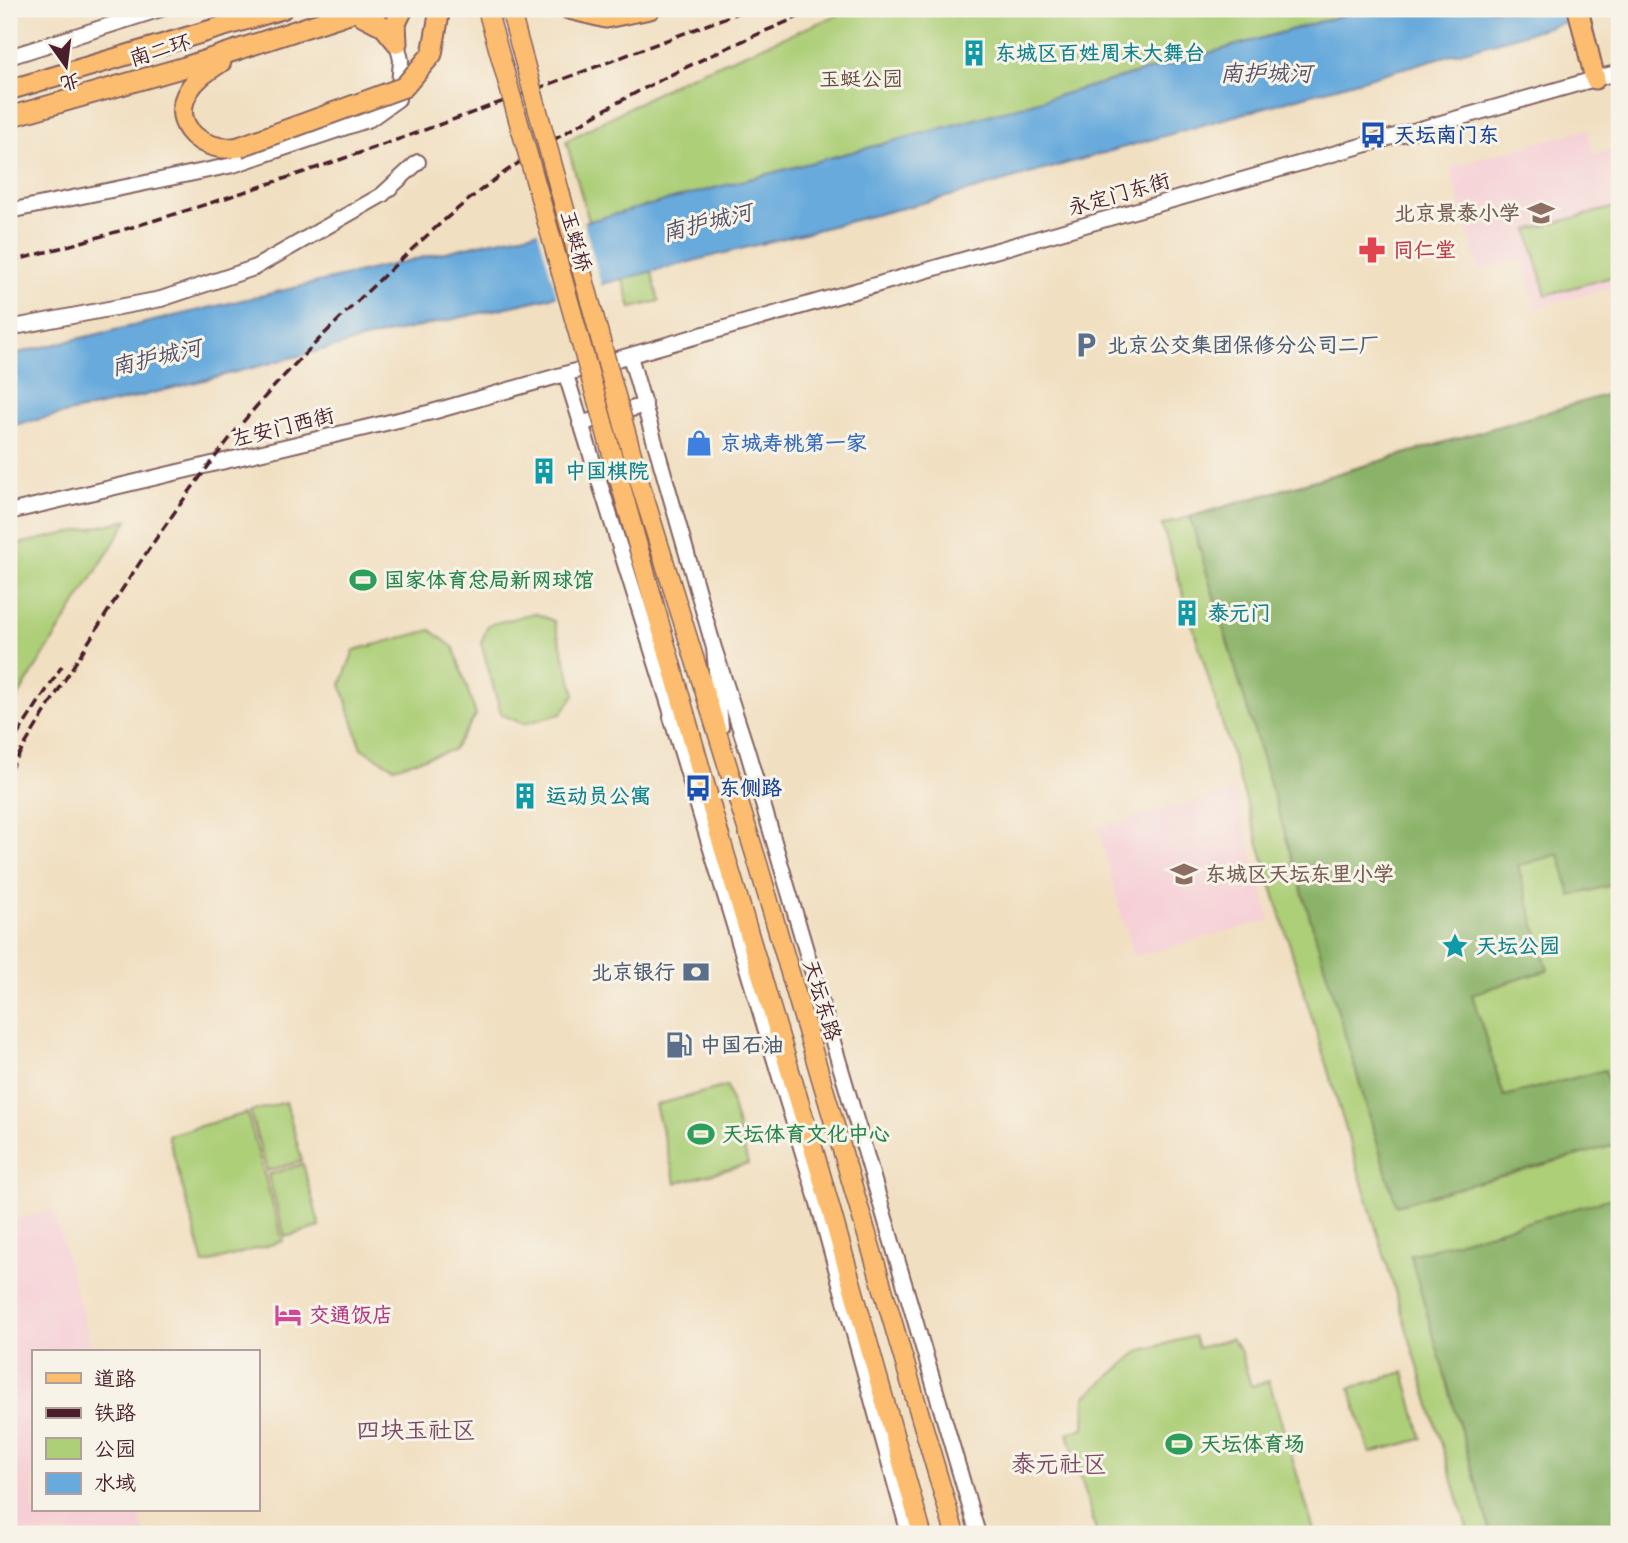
<svg xmlns="http://www.w3.org/2000/svg" width="1628" height="1543" font-family="Sriracha,'LXGW WenKai TC',sans-serif">
  <style>
    .built { fill: #f6cfd6 }
    .green { fill: #adcf78; stroke: #7c7752; stroke-width: 2 }
    .forest { fill: #8ab268; stroke: #6a684a; stroke-width: 2 }
    .water { fill: #68aadc; stroke: #596484; stroke-width: 2 }
    .pier { fill: #f1dfc1 }
    .lines { fill: none; stroke-linecap: round; stroke-linejoin: round }
    .minor-casing { stroke: #846260; stroke-width: 18 }
    .major-casing { stroke: #846260; stroke-width: 21 }
    .highway-casing { stroke: #846260; stroke-width: 23 }
    .minor { stroke: #fff; stroke-width: 14 }
    .major { stroke: #fcbd6f; stroke-width: 18 }
    .highway { stroke: #fcbd6f; stroke-width: 19 }
    .rail { stroke: #4a1f2b; stroke-width: 3.5; stroke-dasharray: 10 5; stroke-linecap: butt }
    .major-bridge-casing { stroke: #846260; stroke-width: 21; stroke-linecap: butt }
    .highway-bridge-casing { stroke: #846260; stroke-width: 23; stroke-linecap: butt }
    .major-bridge { stroke: #fcbd6f; stroke-width: 18 }
    .highway-bridge { stroke: #fcbd6f; stroke-width: 19 }
    .labels { text-anchor: middle; stroke-width: 6; stroke-linejoin: round; paint-order: stroke }
    .street-label { font-size: 21px; fill: #4a1f2b; stroke: #f7f3e8 }
    .culture-label { font-size: 21px; font-weight: bold; fill: #0d838f; stroke: #f7f3e8; text-anchor: start }
    .park-label { font-size: 21px; fill: #634b3e; stroke: #f7f3e8 }
    .transit-label { font-size: 21px; font-weight: bold; fill: #164399; stroke: #f7f3e8; text-anchor: start }
    .education-label { font-size: 21px; font-weight: bold; fill: #785e54; stroke: #f7f3e8; text-anchor: end }
    .health-label { font-size: 21px; font-weight: bold; fill: #be3a42; stroke: #f7f3e8; text-anchor: start }
    .service-label { font-size: 21px; font-weight: bold; fill: #4e5e75; stroke: #f7f3e8; text-anchor: start }
    .shop-label { font-size: 21px; font-weight: bold; fill: #366cbe; stroke: #f7f3e8; text-anchor: start }
    .leisure-label { font-size: 21px; font-weight: bold; fill: #27864d; stroke: #f7f3e8; text-anchor: start }
    .hotel-label { font-size: 21px; font-weight: bold; fill: #b23c85; stroke: #f7f3e8; text-anchor: start }
    .water-label { font-size: 23px; font-style: italic; fill: #545069; stroke: #f7f3e8 }
    .quarter-label { font-size: 24px; fill: #7c4b67; stroke: #f7f3e8 }
  </style>
  <rect width="100%" height="100%" fill="#f7f3e8"/>
  <filter id="ink" filterUnits="userSpaceOnUse"><feTurbulence type="fractalNoise" baseFrequency=".0143" numOctaves="2"/><feDisplacementMap in="SourceGraphic" scale="14" xChannelSelector="R" yChannelSelector="G"/><feConvolveMatrix kernelMatrix="1 2 1 2 8 2 1 2 1" color-interpolation-filters="sRGB"/></filter>
  <filter id="wash" filterUnits="userSpaceOnUse"><feTurbulence type="fractalNoise" baseFrequency=".00686" numOctaves="4" result="noise"/><feDisplacementMap in="SourceGraphic" scale="28" xChannelSelector="R" yChannelSelector="G"/><feGaussianBlur stdDeviation="1.57" result="paint"/><feColorMatrix in="noise" values="0 0 0 0 0 0 0 0 0 0 0 0 0 0 0 0 0 1.4 0 .05"/><feComposite in="paint" operator="in"/></filter>
  <g filter="url(#wash)">
    <rect width="100%" height="100%" fill="#f1dfc1"/>
    <path class="built" d="M 1587,129 L 1594,154 L 1619,148 L 1619,286 L 1536,308 L 1522,259 L 1479,271 L 1450,167 Z
      M 1235,791 L 1270,920 L 1133,957 L 1098,828 Z
      M 53,1209 L 93,1352 L 33,1352 L 33,1510 L 138,1510 L 144,1534 L 9,1534 L 9,1221 Z"/>
    <path class="green" d="M 852,9 L 1365,9 L 943,128 L 636,209 L 659,301 L 631,308 L 605,218 L 589,221 L 566,141 L 683,79 Z
      M 1619,206 L 1619,275 L 1546,295 L 1528,230 Z
      M 1619,391 L 1619,1534 L 1469,1534 L 1162,525 Z
      M 128,520 L 9,711 L 9,546 Z
      M 534,613 L 554,621 L 575,694 L 561,714 L 523,724 L 501,714 L 481,643 L 488,625 Z
      M 431,630 L 454,648 L 476,715 L 453,750 L 394,767 L 361,748 L 341,684 L 354,650 Z
      M 727,1086 L 748,1164 L 676,1183 L 655,1105 Z
      M 286,1102 L 302,1161 L 267,1171 L 250,1112 Z
      M 247,1113 L 283,1241 L 204,1264 L 168,1135 Z
      M 303,1164 L 320,1227 L 285,1237 L 268,1175 Z
      M 1194,1336 L 1198,1348 L 1231,1339 L 1240,1350 L 1251,1386 L 1269,1381 L 1315,1534 L 1097,1534 L 1068,1433 L 1084,1428 L 1085,1397 L 1139,1351 Z
      M 1404,1372 L 1422,1439 L 1370,1453 L 1350,1388 Z"/>
    <path class="forest" d="M 1619,391 L 1619,883 L 1571,896 L 1559,854 L 1518,866 L 1548,970 L 1472,994 L 1504,1096 L 1605,1070 L 1619,1117 L 1619,1144 L 1396,1205 L 1190,517 Z
      M 1619,1196 L 1619,1534 L 1491,1534 L 1410,1255 Z"/>
    <path class="water" d="M 1365,9 L 1612,9 L 966,192 L 539,300 L 377,336 L 122,401 L 9,426 L 9,355 L 488,242 L 589,221 L 943,128 Z"/>
    <path class="pier" d="M 583,219 L 602,288 L 558,299 L 537,228 Z"/>
  </g>
  <g filter="url(#ink)">
    <g class="lines">
      <g class="minor-casing">
        <path id="minor" d="M 500,9 L 597,365
          M 9,57 L 161,9
          M 9,211 L 233,165 L 370,119 L 398,99 L 401,60 L 397,43
          M 9,328 L 161,299 L 254,268 L 382,195 L 418,162
          M 630,356 L 714,648 L 721,727
          M 566,375 L 675,724
          M 580,424 L 645,405
          M 9,512 L 432,412 L 1619,72
          M 714,648 L 747,750 L 978,1534
          M 671,717 L 818,1203 L 909,1534"/>
      </g>
      <g class="major-casing">
        <path id="major" d="M 639,480 L 758,864 L 955,1534
          M 621,486 L 718,830 L 820,1171 L 922,1534"/>
      </g>
      <g class="highway-casing">
        <path id="highway" d="M 569,9 L 606,18 L 650,9
          M 1578,9 L 1595,79
          M 354,11 L 383,26 L 397,43
          M 397,43 L 396,23 L 403,9
          M 221,62 C 209,70 197,77 189,90 C 167,127 206,154 239,147
          M 9,90 L 282,9
          M 9,117 L 185,67 L 362,9"/>
      </g>
      <use href="#minor" class="minor"/>
      <use href="#major" class="major"/>
      <use href="#highway" class="highway"/>
      <path class="rail" d="M 9,262 C 261,195 504,102 748,9
        M 9,748 L 62,666
        M 9,771 C 78,658 147,543 230,438 C 272,385 322,336 371,288 C 416,245 462,201 514,166 C 609,101 712,52 818,9"/>
      <g class="major-bridge-casing">
        <path id="major-bridge" d="M 487,9 L 621,486
          M 510,9 L 639,480"/>
      </g>
      <g class="highway-bridge-casing">
        <path id="highway-bridge" d="M 239,147 L 404,87 L 432,54 L 440,9"/>
      </g>
      <use href="#major-bridge" class="major-bridge"/>
      <use href="#highway-bridge" class="highway-bridge"/>
    </g>
  </g>
  <defs>
    <g id="building-bare" transform="scale(2.1)"><path d="M-4-6H4V6H1V3H-1V6H-4ZM-2.5-4.3h1.7v1.8h-1.7ZM.8-4.3h1.7v1.8H.8ZM-2.5-1h1.7V.8h-1.7ZM.8-1h1.7V.8H.8Z" fill="#0f9aa8" stroke="#f7f3e8" stroke-width="2.5" paint-order="stroke"/></g>
    <g id="bus-bare" transform="scale(2.1)"><path d="M-5-6H5V4H4V6H2V4H-2V6H-4V4H-5ZM-3.5-4V0h7V-4ZM-3.5 1.2v1.5H-2V1.2ZM2 1.2v1.5H3.5V1.2Z" fill="#1a4fb4" stroke="#f7f3e8" stroke-width="2.5" paint-order="stroke"/></g>
    <g id="school-bare" transform="scale(2.1)"><path d="M0-5L7-2L0 1L-7-2ZM-4 1L0 2.5L4 1V4Q0 6-4 4Z" fill="#8d6e63" stroke="#f7f3e8" stroke-width="2.5" paint-order="stroke"/></g>
    <g id="pharmacy-bare" transform="scale(2.1)"><path d="M-2-6h4v4h4v4h-4v4h-4v-4h-4v-4h4Z" fill="#e0444e" stroke="#f7f3e8" stroke-width="2.5" paint-order="stroke"/></g>
    <g id="parking-bare" transform="scale(2.1)"><path d="M-3.5-5.5H1a3.5 3.5 0 0 1 0 7H-1V5.5H-3.5ZM-1-3.4V-.6H.8a1.4 1.4 0 0 0 0-2.8Z" fill="#5c6f8a" stroke="#f7f3e8" stroke-width="2.5" paint-order="stroke"/></g>
    <g id="shop-bare" transform="scale(2.1)"><path d="M-5-2.5h2.3a2.7 3.5 0 0 1 5.4 0H5L5.5 6h-11ZM-1.5-2.5h3a1.5 2.3 0 0 0-3 0Z" fill="#3f7fe0" stroke="#f7f3e8" stroke-width="2.5" paint-order="stroke"/></g>
    <g id="stadium-bare" transform="scale(2.1)"><path d="M0-5a6.5 5 0 1 0 0 10a6.5 5 0 1 0 0-10ZM-3.5-1.8h7v3.6h-7Z" fill="#2e9e5b" stroke="#f7f3e8" stroke-width="2.5" paint-order="stroke"/></g>
    <g id="sight-bare" transform="scale(2.1)"><path d="M0-6L1.8-2.2L6-1.7L2.9 1.2L3.7 5.4L0 3.3L-3.7 5.4L-2.9 1.2L-6-1.7L-1.8-2.2Z" fill="#0f9aa8" stroke="#f7f3e8" stroke-width="2.5" paint-order="stroke"/></g>
    <g id="bank-bare" transform="scale(2.1)"><path d="M-6-4H6V4H-6ZM0-2.3a2.3 2.3 0 1 0 0 4.6a2.3 2.3 0 1 0 0-4.6Z" fill="#5c6f8a" stroke="#f7f3e8" stroke-width="2.5" paint-order="stroke"/></g>
    <g id="fuel-bare" transform="scale(2.1)"><path d="M-5.5-6h7V0h2V4h1.3V-2.5L3-4.5l.8-.8L6-3V5H2.5V1h-1V6h-7ZM-4.2-4.7v3.2H.2V-4.7Z" fill="#5c6f8a" stroke="#f7f3e8" stroke-width="2.5" paint-order="stroke"/></g>
    <g id="hotel-bare" transform="scale(2.1)"><path d="M-6-4.5h1.5V1H6V5H4.5V3h-9V5H-6ZM-4 0a1.8 1.8 0 1 1 3.6 0ZM.5 0V-2.5h3Q6-2.5 6 0Z" fill="#d1479c" stroke="#f7f3e8" stroke-width="2.5" paint-order="stroke"/></g>
  </defs>
  <g fill-rule="evenodd">
    <use href="#building-bare" x="974" y="53"/>
    <use href="#bus-bare" x="1373" y="135"/>
    <use href="#school-bare" x="1541" y="213"/>
    <use href="#pharmacy-bare" x="1372" y="250"/>
    <use href="#parking-bare" x="1086" y="345"/>
    <use href="#shop-bare" x="699" y="443"/>
    <use href="#building-bare" x="544" y="471"/>
    <use href="#stadium-bare" x="363" y="580"/>
    <use href="#building-bare" x="1187" y="613"/>
    <use href="#bus-bare" x="698" y="788"/>
    <use href="#building-bare" x="525" y="796"/>
    <use href="#school-bare" x="1184" y="874"/>
    <use href="#sight-bare" x="1455" y="946"/>
    <use href="#bank-bare" x="696" y="972"/>
    <use href="#fuel-bare" x="679" y="1045"/>
    <use href="#stadium-bare" x="701" y="1134"/>
    <use href="#hotel-bare" x="288" y="1315"/>
    <use href="#stadium-bare" x="1179" y="1444"/>
  </g>
  <g class="labels">
    <g class="street-label">
      <text transform="translate(160 50) rotate(-17)" y="7">南二环</text>
      <text transform="translate(1119 194) rotate(-16)" y="7">永定门东街</text>
      <text transform="translate(576 241) rotate(74)" y="7">玉蜓桥</text>
      <text transform="translate(283 427) rotate(-14)" y="7">左安门西街</text>
      <text transform="translate(822 1000) rotate(73)" y="7">天坛东路</text>
    </g>
    <g class="culture-label">
      <text x="995" y="60">东城区百姓周末大舞台</text>
      <text x="565" y="478">中国棋院</text>
      <text x="1208" y="620">泰元门</text>
      <text x="546" y="803">运动员公寓</text>
      <text x="1476" y="953">天坛公园</text>
    </g>
    <g class="park-label">
      <text x="861" y="86">玉蜓公园</text>
    </g>
    <g class="transit-label">
      <text x="1394" y="142">天坛南门东</text>
      <text x="719" y="795">东侧路</text>
    </g>
    <g class="education-label">
      <text x="1520" y="220">北京景泰小学</text>
      <text x="1205" y="881" text-anchor="start">东城区天坛东里小学</text>
    </g>
    <g class="health-label">
      <text x="1393" y="257">同仁堂</text>
    </g>
    <g class="service-label">
      <text x="1107" y="352">北京公交集团保修分公司二厂</text>
      <text x="675" y="979" text-anchor="end">北京银行</text>
      <text x="700" y="1052">中国石油</text>
    </g>
    <g class="shop-label">
      <text x="720" y="450">京城寿桃第一家</text>
    </g>
    <g class="leisure-label">
      <text x="384" y="587">国家体育总局新网球馆</text>
      <text x="722" y="1141">天坛体育文化中心</text>
      <text x="1200" y="1451">天坛体育场</text>
    </g>
    <g class="hotel-label">
      <text x="309" y="1322">交通饭店</text>
    </g>
    <g class="water-label">
      <text x="1266" y="81">南护城河</text>
      <text transform="translate(707 222) rotate(-14)" y="8">南护城河</text>
      <text transform="translate(156 357) rotate(-13)" y="8">南护城河</text>
    </g>
    <g class="quarter-label">
      <text x="416" y="1438">四块玉社区</text>
      <text x="1059" y="1472">泰元社区</text>
    </g>
  </g>
  <rect width="1628" height="1543" fill="none" stroke="#f7f3e8" stroke-width="35"/>
  <rect x="32" y="1350" width="228" height="161" fill="#f7f3e8" stroke="#b29e9c" stroke-width="2"/>
  <rect x="46" y="1373" width="35" height="10" fill="#fcbd6f" stroke="#b29e9c" stroke-width="2"/>
  <text x="94" y="1386" font-size="21" fill="#4a1f2b">道路</text>
  <rect x="46" y="1408" width="35" height="10" fill="#4a1f2b" stroke="#b29e9c" stroke-width="2"/>
  <text x="94" y="1420" font-size="21" fill="#4a1f2b">铁路</text>
  <rect x="46" y="1438" width="35" height="21" fill="#adcf78" stroke="#b29e9c" stroke-width="2"/>
  <text x="94" y="1456" font-size="21" fill="#4a1f2b">公园</text>
  <rect x="46" y="1473" width="35" height="21" fill="#68aadc" stroke="#b29e9c" stroke-width="2"/>
  <text x="94" y="1490" font-size="21" fill="#4a1f2b">水域</text>
  <g transform="translate(66 66) rotate(166)" stroke="#f7f3e8" stroke-width="5" paint-order="stroke">
  <path d="M0-5L12 26L0 18L-12 26Z" fill="#4a1f2b"/>
  <text y="-10" font-size="19" font-weight="bold" text-anchor="middle" fill="#4a1f2b">北</text>
  </g>
</svg>
